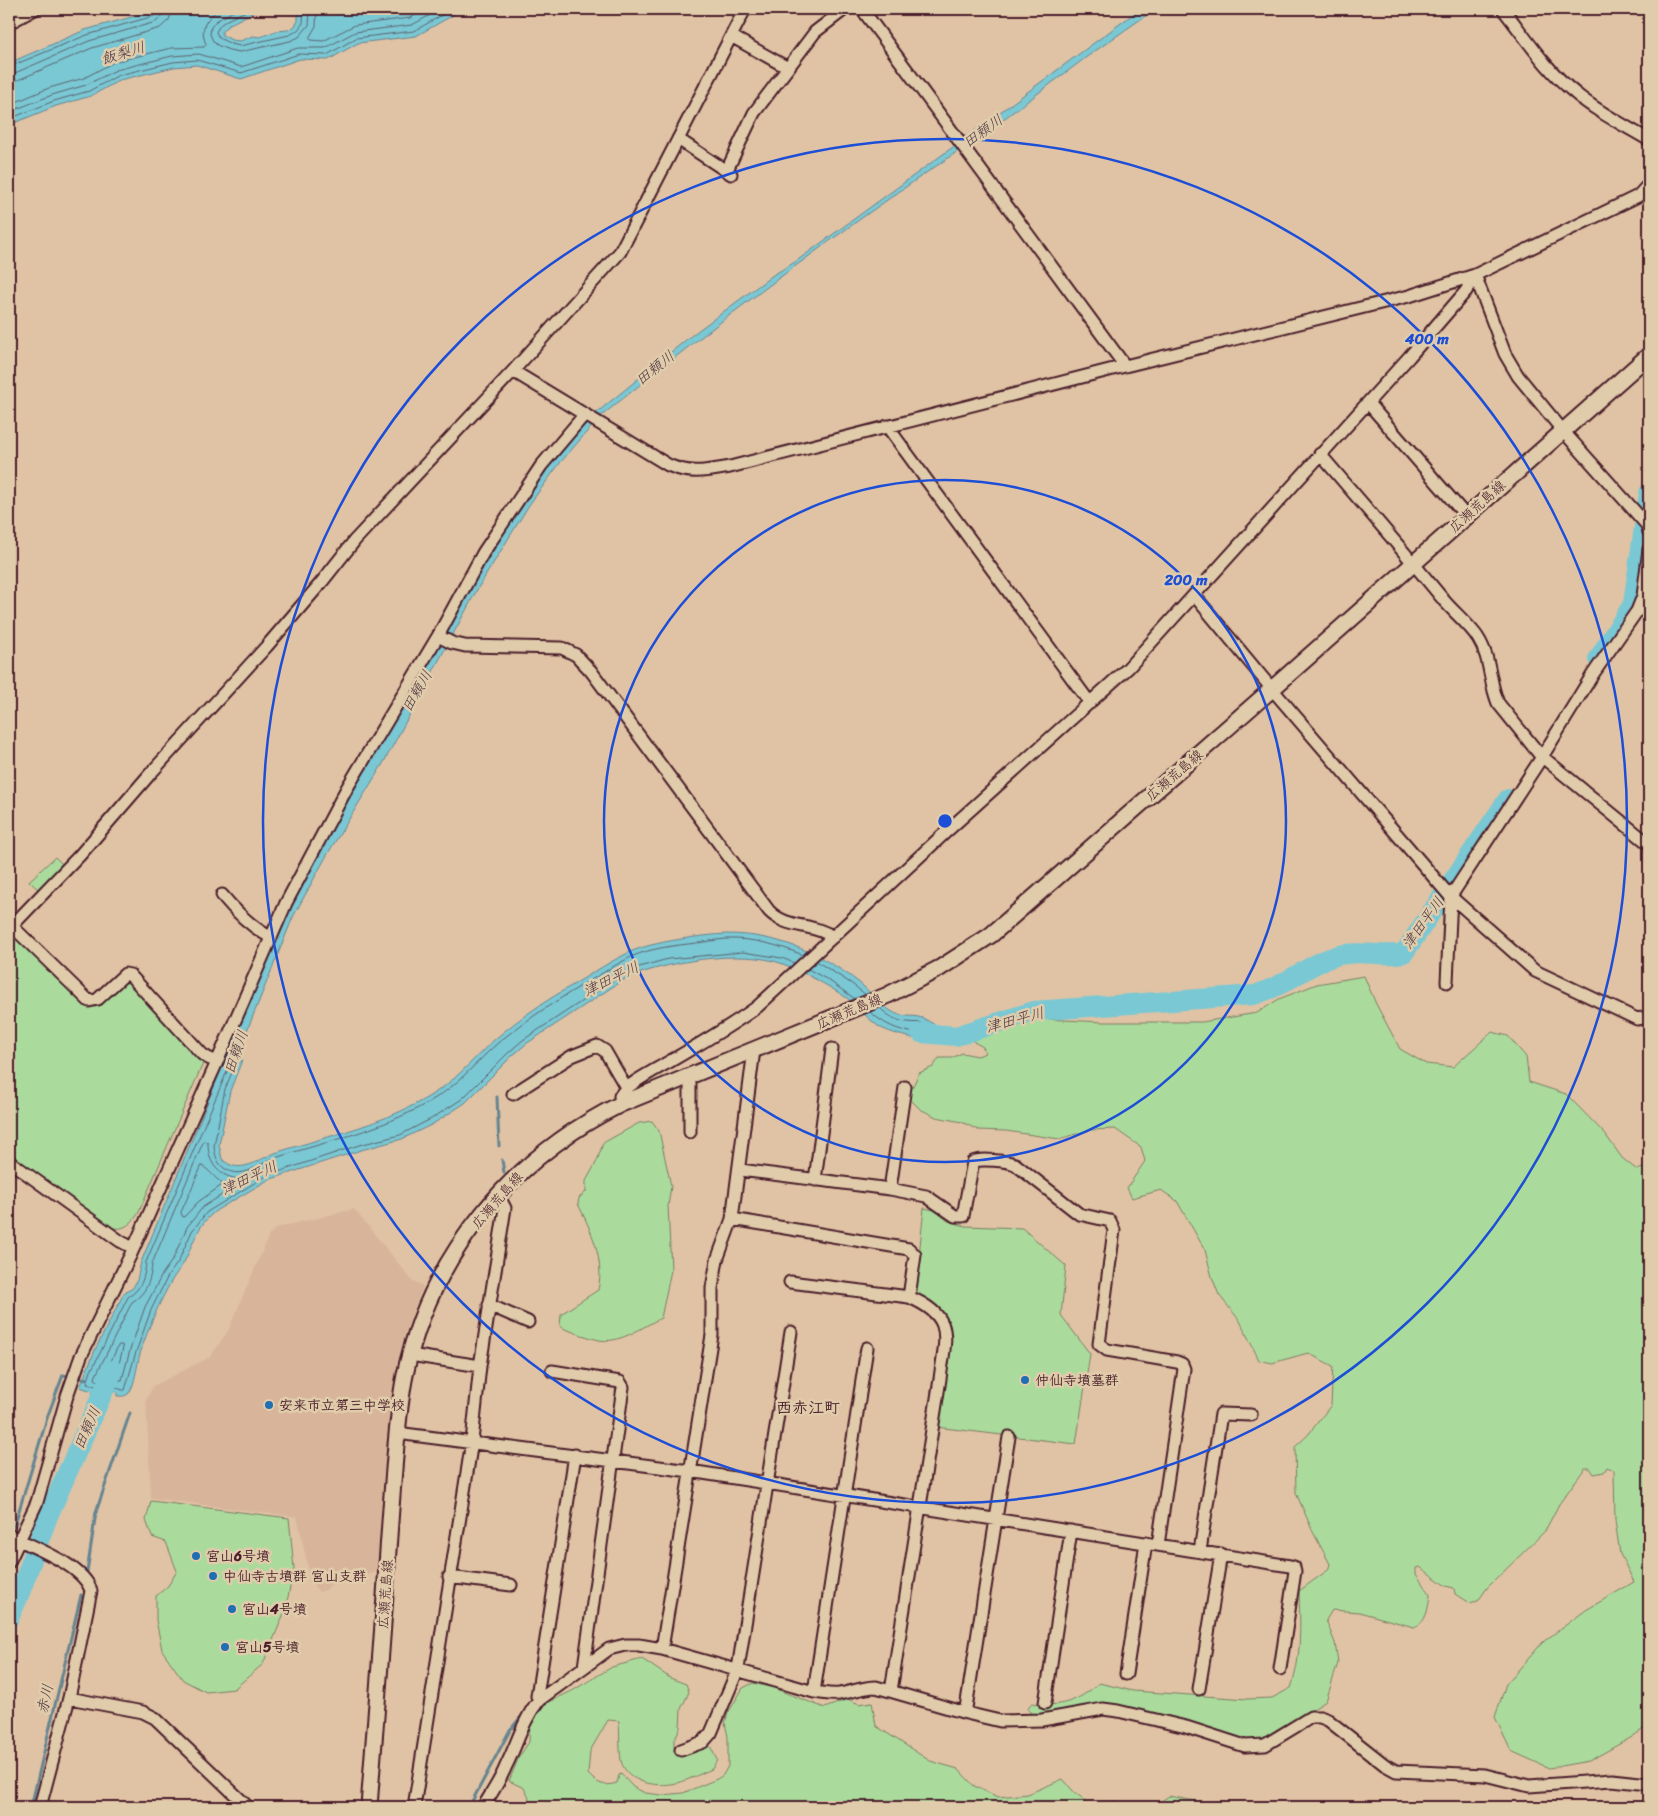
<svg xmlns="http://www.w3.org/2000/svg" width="1658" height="1816" font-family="Sriracha,'Klee One',sans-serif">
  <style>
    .built { fill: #d8b59a }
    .green { fill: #aadb9c; stroke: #7a7d64 }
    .water { fill: #79c8d4; stroke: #668490 }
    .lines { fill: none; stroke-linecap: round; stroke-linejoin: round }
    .shore { stroke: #5d636f; stroke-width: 1 }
    .stream { stroke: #668490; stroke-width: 3 }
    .river { stroke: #79c8d4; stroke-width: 20 }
    .minor-casing { stroke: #4a1f2b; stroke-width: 15 }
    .major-casing { stroke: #4a1f2b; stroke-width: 19 }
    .minor { stroke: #e0ccab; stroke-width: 11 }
    .major { stroke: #e0ccab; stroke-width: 15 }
    .ring { fill: none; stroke: #1d4ed8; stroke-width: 2.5 }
    .poi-dot { fill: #1f6fb2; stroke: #e0ccab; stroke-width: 2 }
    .labels { text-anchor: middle; stroke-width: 5; stroke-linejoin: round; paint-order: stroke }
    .street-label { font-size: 14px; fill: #4a1f2b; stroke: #e0ccab }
    .poi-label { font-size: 14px; font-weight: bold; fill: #4a1f2b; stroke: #e0ccab; text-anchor: start }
    .water-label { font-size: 15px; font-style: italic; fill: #513844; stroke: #e0ccab }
    .quarter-label { font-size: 16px; font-weight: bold; fill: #4a1f2b; stroke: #e0ccab }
    .centre { fill: #1d4ed8; stroke: #e0ccab; stroke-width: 2.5 }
    .ring-label { font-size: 15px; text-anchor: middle; font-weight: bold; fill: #1d4ed8; stroke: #e0ccab; stroke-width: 5; stroke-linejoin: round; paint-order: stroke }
  </style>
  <rect width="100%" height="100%" fill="#e0c3a4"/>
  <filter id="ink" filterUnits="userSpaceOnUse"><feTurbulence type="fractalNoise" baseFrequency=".02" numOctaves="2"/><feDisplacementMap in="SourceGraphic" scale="10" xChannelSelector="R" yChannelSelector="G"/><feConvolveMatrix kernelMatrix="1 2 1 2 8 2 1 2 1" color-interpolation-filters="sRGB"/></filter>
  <g filter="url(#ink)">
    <path class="built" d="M 354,1209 L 412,1280 L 423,1286 L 409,1326 L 399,1370 L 381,1571 L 330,1585 L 326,1590 L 319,1592 L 311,1582 L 297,1517 L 151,1498 L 146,1400 L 153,1386 L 210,1357 L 228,1331 L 269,1235 L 276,1228 Z"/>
    <path class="green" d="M 55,857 L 63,865 L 40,891 L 29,881 Z
      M 14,933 L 89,1006 L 92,1007 L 98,1004 L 123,979 L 130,979 L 204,1061 L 138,1214 C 130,1226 121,1232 107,1226 L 9,1155 L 9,938 Z
      M 1364,976 L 1376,1004 L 1400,1049 L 1426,1064 L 1453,1067 L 1492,1032 L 1508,1036 L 1526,1057 L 1529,1082 L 1566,1094 L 1605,1134 L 1622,1158 L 1637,1170 L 1649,1166 L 1649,1725 L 1632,1737 L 1589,1761 L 1549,1768 L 1511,1751 L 1495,1717 L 1506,1684 L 1543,1642 L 1586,1610 L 1634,1582 L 1620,1554 L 1615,1520 L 1614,1470 L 1607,1467 L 1604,1472 L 1594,1474 L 1590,1468 L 1585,1468 L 1559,1504 L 1545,1531 L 1487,1588 L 1478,1601 L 1469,1603 L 1455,1594 L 1454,1588 L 1446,1586 L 1420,1567 L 1416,1568 L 1416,1574 L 1430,1595 C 1428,1608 1427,1623 1414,1627 L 1359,1612 L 1332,1610 L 1326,1620 L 1335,1643 L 1338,1663 L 1326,1701 L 1264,1740 L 1247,1741 L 1121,1707 L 1043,1716 L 1032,1714 L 1028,1710 L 1029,1706 L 1032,1703 C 1059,1708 1078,1702 1099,1683 L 1133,1691 L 1247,1699 L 1272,1698 L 1291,1688 C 1302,1656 1300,1624 1299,1591 L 1328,1570 L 1330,1564 L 1313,1532 L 1296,1493 L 1295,1447 L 1308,1435 L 1331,1405 L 1333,1366 L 1308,1353 L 1272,1363 L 1259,1360 L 1240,1321 L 1219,1295 L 1212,1277 L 1205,1250 L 1177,1201 L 1161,1190 L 1132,1198 L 1127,1188 L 1145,1161 L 1141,1147 L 1115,1129 L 1089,1130 L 1060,1139 L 1006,1131 L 978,1130 L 962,1122 L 936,1117 L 920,1109 L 908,1097 L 919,1073 L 933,1067 L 939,1058 L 952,1058 L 962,1053 L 978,1056 L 985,1053 L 983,1047 L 974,1042 L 972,1037 L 992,1029 L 1043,1019 L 1103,1022 L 1202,1022 L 1257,1013 L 1279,999 L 1317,984 Z
      M 652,1121 L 659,1131 L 671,1186 L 668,1206 L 671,1270 L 661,1318 C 642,1327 620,1344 599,1340 C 587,1337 576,1333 565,1329 L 560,1326 L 561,1314 L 598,1290 C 605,1260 591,1230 578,1204 L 579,1198 L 586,1192 L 586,1181 L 597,1161 L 603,1143 L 639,1123 Z
      M 924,1208 L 934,1210 L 948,1221 L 965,1226 L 1022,1228 L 1066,1266 L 1061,1315 L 1090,1354 L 1076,1444 L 936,1427 L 949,1331 L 915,1294 Z
      M 151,1501 L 289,1518 L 294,1569 L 285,1611 L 263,1664 L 234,1689 L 206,1692 L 183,1680 L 162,1650 L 156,1620 L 156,1596 L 168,1586 L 177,1571 L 166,1542 L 152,1537 L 146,1520 Z
      M 642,1659 L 670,1678 L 686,1684 L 689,1692 L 681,1709 L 680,1728 L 674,1740 L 674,1747 L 678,1755 L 691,1753 L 701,1746 L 709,1744 L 717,1760 L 712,1769 C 702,1773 691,1779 680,1782 C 661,1788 631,1785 622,1764 C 619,1756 620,1731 619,1721 L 608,1720 L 590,1751 L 588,1774 C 597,1784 604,1787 617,1783 L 619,1775 L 621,1774 L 633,1787 L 645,1793 L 662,1795 L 683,1793 L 717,1779 L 723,1775 L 728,1766 L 728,1737 L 725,1723 L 728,1713 L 743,1688 L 753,1683 L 773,1688 L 825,1708 L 848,1699 L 859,1704 L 872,1702 L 876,1726 L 930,1761 L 958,1769 L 974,1786 L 998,1797 L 1028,1794 L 1063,1779 L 1074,1792 L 1090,1804 L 1115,1801 L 1117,1807 L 525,1807 L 529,1798 L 524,1788 L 509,1781 L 519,1757 L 529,1742 L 530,1722 L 545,1704 L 572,1691 L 612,1667 Z
      M 1169,1796 L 1227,1807 L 1152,1807 Z"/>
    <path class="water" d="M 160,9 L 260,9 L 230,24 L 222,31 L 222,35 L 232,40 L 240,41 L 253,36 L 260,37 L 276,31 L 288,30 L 294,27 L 298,21 L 298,9 L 464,9 L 416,36 L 358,43 L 328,60 L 300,59 L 241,79 L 197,65 L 174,67 L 120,80 L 91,96 L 56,106 L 9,125 L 9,63 L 85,30 Z
      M 1140,9 L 1162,9 L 1151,12 L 1088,56 L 966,147 L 961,141 Z
      M 957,144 L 961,149 C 837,233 716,323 600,417 L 595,414 L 692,335 L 773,275 L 795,262 Z
      M 585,421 L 592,426 L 560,463 L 529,505 L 478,588 L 384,762 L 327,855 L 293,917 L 240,1048 L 242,1060 L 230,1091 L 219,1145 L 222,1159 C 240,1177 259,1158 278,1152 C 331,1135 389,1123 436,1092 C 458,1078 475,1057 494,1040 C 519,1018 547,1000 576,983 C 594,972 611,961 630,952 C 652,942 702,935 727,934 C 775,934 819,952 857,981 C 869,990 878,1003 891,1011 C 903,1019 911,1014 922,1018 C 932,1022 942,1030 951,1035 C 947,1036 942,1039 937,1040 C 925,1043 888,1033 878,1026 C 867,1018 858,1007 847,998 C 827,985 806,973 783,964 C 742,948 663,962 623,980 L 526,1044 L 512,1056 L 465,1103 L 433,1124 L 402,1139 L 361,1150 L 268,1180 L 217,1210 C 195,1227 195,1242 183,1264 C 179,1270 175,1275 172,1280 C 159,1303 148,1328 140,1354 C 137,1364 135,1387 128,1394 C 124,1397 121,1396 117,1396 L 117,1393 L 114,1391 L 110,1397 L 80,1387 L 95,1350 L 124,1293 L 133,1288 L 137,1280 L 141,1262 L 289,907 L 370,762 L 510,522 L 541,474 Z"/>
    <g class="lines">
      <path class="shore" d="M 237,9 L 216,21 L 211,27 L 210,34 L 213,41 L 217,45 L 229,50 L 240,52 L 290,41 L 299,37 L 309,25 L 310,9
        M 250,9 L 227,20 L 220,25 L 216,32 L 219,38 L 231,44 L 240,46 L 289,35 L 297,31 L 303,23 L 304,9
        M 317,9 L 316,26 L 309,38 L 311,40 L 323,41 L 355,25 L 410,18 L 425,9
        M 9,67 L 87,35 L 154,16 L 157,13 L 158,9
        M 9,74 L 15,73 L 89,41 L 156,22 L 162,16 L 164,9
        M 9,81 L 18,80 L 92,48 L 160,28 L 169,20 L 172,9
        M 9,105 L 49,88 L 84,78 L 114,62 L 171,48 L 204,47 L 206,44 C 199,28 206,18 220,9
        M 9,112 L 52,95 L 86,85 L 116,70 L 172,56 L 199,54 L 241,67 L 298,48 L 325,48 L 355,32 L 412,25 L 441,9
        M 9,119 L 54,101 L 89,91 L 119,75 L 173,62 L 197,60 L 241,73 L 299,54 L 327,55 L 356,38 L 414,31 L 453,9
        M 816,961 L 852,984 L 866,995
        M 794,963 L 782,958 L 743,952 L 668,959 L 639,967 L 620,976 L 523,1040 L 509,1052 L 462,1099 L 431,1119 L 400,1135 L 359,1145 L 266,1176 L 207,1212 L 192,1231 L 178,1262 L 168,1276 L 151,1310 L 136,1352 L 125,1390 L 122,1390 L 113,1386 L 106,1390 L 87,1383 L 91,1371 L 128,1297 C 141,1290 145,1277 146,1262 L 231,1062 L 234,1062 L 235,1065 L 225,1089 L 214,1146 C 215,1158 219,1168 232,1172 C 248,1176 263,1161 278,1157 C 332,1140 389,1128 437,1097 C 461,1082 478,1060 499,1042 C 526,1020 554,1002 584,984 C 600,975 616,964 633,956 C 650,949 670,946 688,944 C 701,943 713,940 726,939 C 753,938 778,945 803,955
        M 808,969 L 828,980 L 855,999
        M 870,1012 C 891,1030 905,1032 932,1035 L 934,1034 L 934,1031 C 929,1028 925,1024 920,1023 C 916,1022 912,1023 908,1022 C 897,1022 887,1015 880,1008
        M 204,1141 L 208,1143 C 208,1164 219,1177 240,1179 L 242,1182 L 203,1207 L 187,1227 L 173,1259 L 163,1273 L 145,1307 L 130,1350 L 122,1380 L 112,1380 L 105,1383 L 96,1380 L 95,1378 L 97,1373 L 132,1302 C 146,1294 151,1280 152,1264 Z
        M 202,1166 C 209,1169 214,1178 221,1182 L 222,1185 L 198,1202 L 185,1216 L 183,1217 L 181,1213 Z
        M 119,1345 L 122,1345 L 123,1348 L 117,1371 L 108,1373 L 107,1370 Z"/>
      <path class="stream" d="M 497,1097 L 499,1146
        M 502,1160 L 504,1172
        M 14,1527 L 48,1415 L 63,1375 L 87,1379
        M 87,1572 L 96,1512 L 130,1413
        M 31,1807 L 81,1595
        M 469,1807 L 510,1730 L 526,1711"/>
      <path class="river" d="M 1598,659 L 1633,604 L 1649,493
        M 921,1033 L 956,1036 L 1034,1011 L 1254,995 C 1261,993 1268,990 1275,987 C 1298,976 1320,957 1346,954 C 1365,951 1384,957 1404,953 L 1508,799
        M 9,1618 L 18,1598 L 48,1516 L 113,1370"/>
      <g class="minor-casing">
        <path id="minor" d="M 862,9 L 1125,366
          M 1503,9 C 1526,38 1546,70 1575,93 C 1597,112 1624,125 1649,140
          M 9,23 L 35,9
          M 731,36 L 788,68
          M 678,139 L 731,174
          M 727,170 L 754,113 L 815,32 L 845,9
          M 1475,275 L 1505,354 L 1518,376 L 1563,431 L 1647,525 L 1649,532
          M 513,371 L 668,465 C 691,475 706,471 730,467 L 1125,366 L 1409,296 L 1475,275 L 1638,196 L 1649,184
          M 1368,403 L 1466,516
          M 887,426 L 1090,703
          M 1320,454 C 1361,502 1402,549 1442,598 C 1452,611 1470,625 1478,638 C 1491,658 1489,682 1498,703 L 1540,755 L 1649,844
          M 1194,595 L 1272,689 L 1449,895 L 1535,971 L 1637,1019 L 1649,1017
          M 438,636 L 452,643 L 465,646 L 562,648 L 576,655 L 591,671 L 769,911 C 786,929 814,923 833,937
          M 222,895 C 236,912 250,926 270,937
          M 12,926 L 89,1001 L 98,999 L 125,974 L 130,975 L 202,1054 L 208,1058 L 217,1062
          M 9,929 L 80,855 L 150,774 L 266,647 L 321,583 L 355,540 L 513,371 L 620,252 L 745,9
          M 1447,982 L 1451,896 L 1540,760 L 1593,674 L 1637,611 L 1643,596 L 1649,549
          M 690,1076 L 690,1132
          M 513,1094 L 572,1056 L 597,1046 L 605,1051 L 627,1089
          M 621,1104 L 620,1096 C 627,1083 661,1067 674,1059 C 703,1042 731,1026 757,1007 L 947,831 L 1128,668 L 1409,357 L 1466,291 L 1475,275
          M 9,1161 L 120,1241 L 133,1248
          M 740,1170 L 890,1189 L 926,1196 L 955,1216 L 963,1216 L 973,1162 C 980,1158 1007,1161 1015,1164 L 1079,1214 L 1110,1221 L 1114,1230 L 1099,1344 L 1107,1350 L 1177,1362 L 1182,1364 L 1184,1369 L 1158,1545
          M 815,1180 L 832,1049
          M 890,1189 L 905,1087
          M 732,1219 L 909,1249 L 915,1255 L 909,1297 C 956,1317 945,1337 940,1379 L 891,1691
          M 790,1282 L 909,1297
          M 489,1305 L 528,1322
          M 410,1355 L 480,1366
          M 552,1371 L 620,1382 L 623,1387 L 584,1667
          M 397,1433 L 690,1471 L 1290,1566 L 1294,1567 L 1295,1571 L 1280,1669
          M 9,1535 C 32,1547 84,1565 91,1591 L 69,1698 L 40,1807
          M 1200,1551 L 1221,1414 L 1251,1415
          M 9,1562 L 37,1502 L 67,1396 L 81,1356 L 131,1254 L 217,1062 L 286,903 L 347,788 L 438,636 L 483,553 L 541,466 L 585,414
          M 449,1577 L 511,1585
          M 662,1649 L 712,1335 L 712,1288 L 717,1260 L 732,1219 L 754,1050
          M 1126,1674 L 1146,1543
          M 1199,1689 L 1221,1554
          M 814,1692 L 867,1348
          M 69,1698 L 143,1712 L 155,1718 L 248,1807
          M 539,1700 L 537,1696 L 575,1455
          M 1045,1703 L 1071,1531
          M 966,1708 L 1009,1437
          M 681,1750 L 703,1742 L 711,1733 L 738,1669 L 791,1332
          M 414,1807 L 472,1441 L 480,1366 L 505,1208 L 498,1195
          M 483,1807 C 491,1794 500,1781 506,1766 C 517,1744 523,1720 539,1700 L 609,1649 L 625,1645 L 639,1645 L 662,1649 L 814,1692 C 823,1693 831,1695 839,1694 C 852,1692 863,1687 876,1687 L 966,1713 L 1000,1721 L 1042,1720 L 1103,1709 L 1118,1711 L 1186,1727 L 1245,1746 L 1265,1745 L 1311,1717 L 1320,1717 L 1328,1720 L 1385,1765 L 1396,1771 L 1485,1775 L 1529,1786 L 1612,1780 L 1649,1784"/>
      </g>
      <g class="major-casing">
        <path id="major" d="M 369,1807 C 375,1726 382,1646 387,1565 C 390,1521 393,1477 397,1434 C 399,1414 401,1394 405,1375 C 430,1255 513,1157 621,1104 L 888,995 L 940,968 L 991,935 L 1272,689 L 1649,355"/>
      </g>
      <use href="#minor" class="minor"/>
      <use href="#major" class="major"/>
    </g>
  </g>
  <g class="ring">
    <circle cx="945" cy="821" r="341"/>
    <circle cx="945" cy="821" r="682"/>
  </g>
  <g class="poi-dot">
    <circle cx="1025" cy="1380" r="5"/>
    <circle cx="269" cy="1405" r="5"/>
    <circle cx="196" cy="1556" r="5"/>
    <circle cx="213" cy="1576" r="5"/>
    <circle cx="232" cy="1609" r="5"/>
    <circle cx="225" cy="1647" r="5"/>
  </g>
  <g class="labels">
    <g class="street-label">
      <text transform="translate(1477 506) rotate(-42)" y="5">広瀬荒島線</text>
      <text transform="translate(1174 775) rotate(-41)" y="5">広瀬荒島線</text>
      <text transform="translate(849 1011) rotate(-23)" y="5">広瀬荒島線</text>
      <text transform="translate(497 1200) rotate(-49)" y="5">広瀬荒島線</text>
      <text transform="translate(385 1594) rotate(-86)" y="5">広瀬荒島線</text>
    </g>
    <g class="poi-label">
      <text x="1035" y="1385">仲仙寺墳墓群</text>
      <text x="279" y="1410">安来市立第三中学校</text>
      <text x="206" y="1561">宮山6号墳</text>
      <text x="223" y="1581">中仙寺古墳群 宮山支群</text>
      <text x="242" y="1614">宮山4号墳</text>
      <text x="235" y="1652">宮山5号墳</text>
    </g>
    <g class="water-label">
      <text transform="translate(123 53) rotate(-17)" y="5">飯梨川</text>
      <text transform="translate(983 131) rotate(-36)" y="5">田頼川</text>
      <text transform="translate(655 368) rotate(-39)" y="5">田頼川</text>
      <text transform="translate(417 691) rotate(-60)" y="5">田頼川</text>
      <text transform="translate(1423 923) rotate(-54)" y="5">津田平川</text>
      <text transform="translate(611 979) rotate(-26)" y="5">津田平川</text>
      <text transform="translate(1015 1020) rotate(-15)" y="5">津田平川</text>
      <text transform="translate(236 1052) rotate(-71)" y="5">田頼川</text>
      <text transform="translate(249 1178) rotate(-25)" y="5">津田平川</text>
      <text transform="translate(87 1428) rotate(-66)" y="5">田頼川</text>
      <text transform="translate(45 1699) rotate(-77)" y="5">赤川</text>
    </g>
    <g class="quarter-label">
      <text x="808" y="1413">西赤江町</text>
    </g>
  </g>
  <circle cx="945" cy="821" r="8" class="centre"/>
  <g class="ring-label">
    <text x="1427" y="344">400 m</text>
    <text x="1186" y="585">200 m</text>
  </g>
  <rect width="1658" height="1816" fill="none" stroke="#e0ccab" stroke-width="30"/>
  <rect x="15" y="15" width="1628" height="1786" fill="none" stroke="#4a1f2b" stroke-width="2" filter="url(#ink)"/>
</svg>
